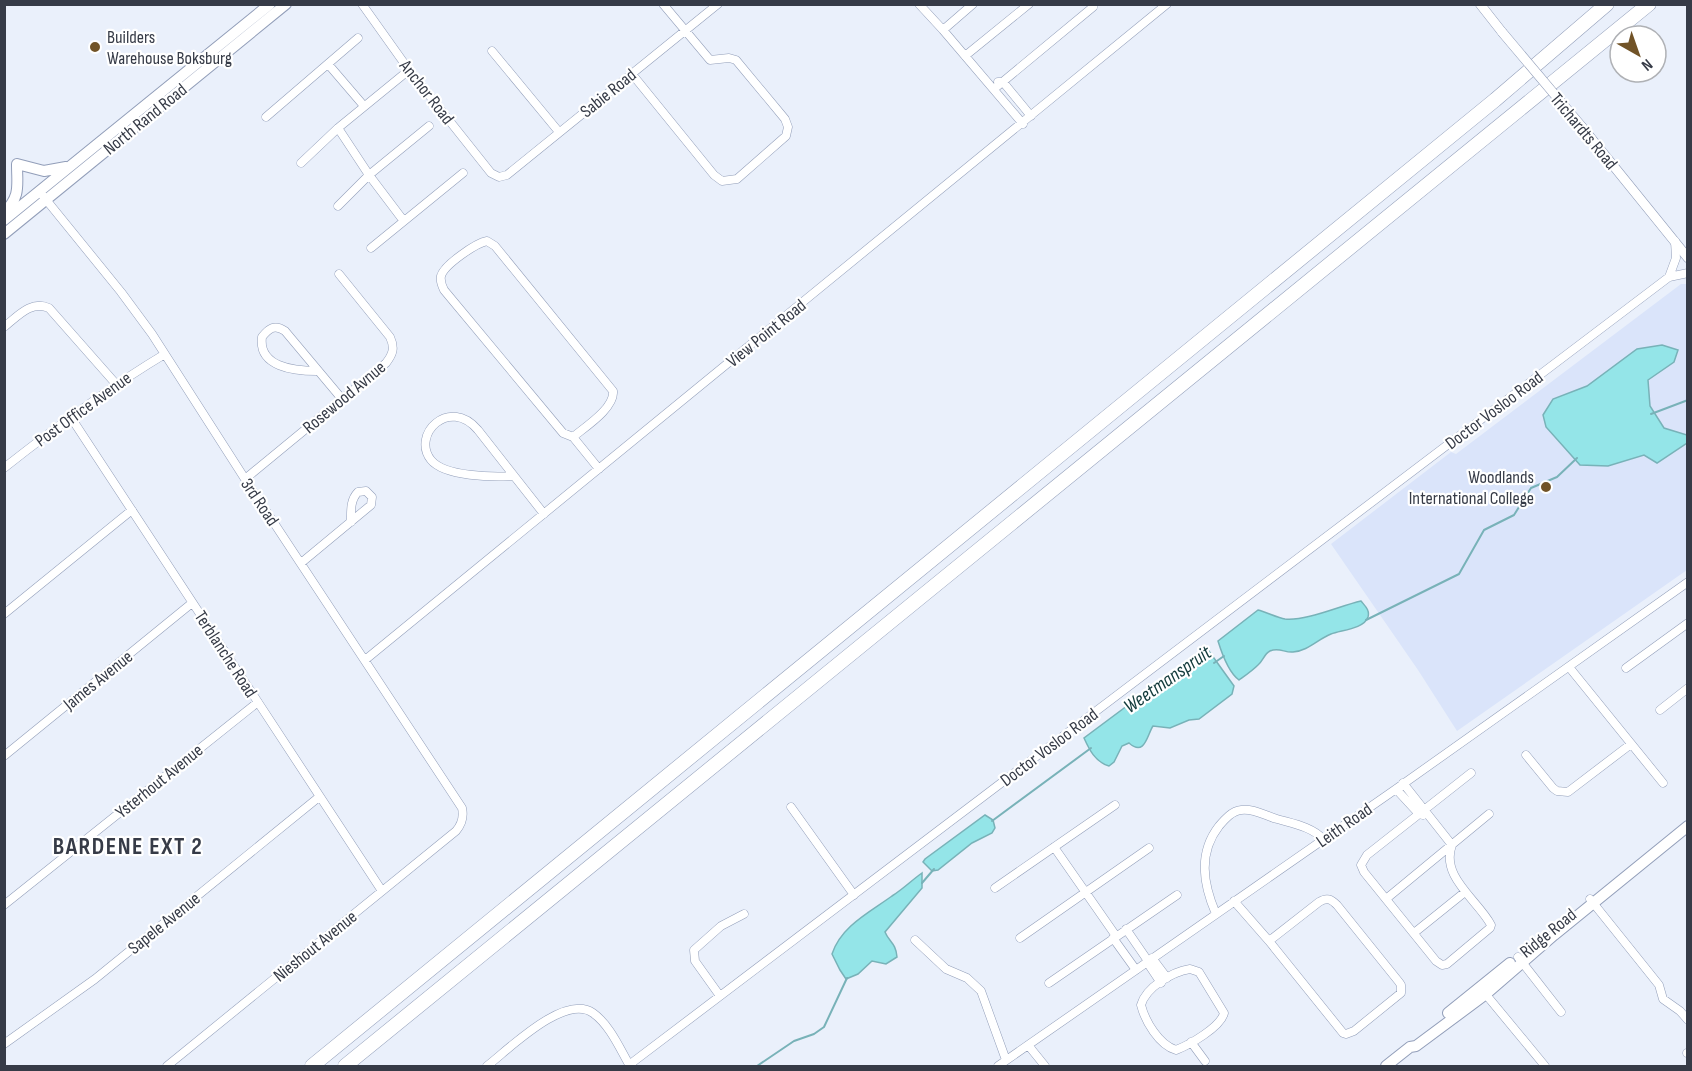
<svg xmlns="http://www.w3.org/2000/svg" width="1692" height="1071" font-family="'Sofia Sans Condensed',sans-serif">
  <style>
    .built { fill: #dae4fa }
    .water { fill: #94e5e8; stroke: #78b2b8; stroke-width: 1.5 }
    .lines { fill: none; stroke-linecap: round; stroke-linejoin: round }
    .stream { stroke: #78b2b8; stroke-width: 2 }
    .minor-casing { stroke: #929eb9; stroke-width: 9 }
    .tertiary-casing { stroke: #929eb9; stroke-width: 10 }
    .secondary-casing { stroke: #929eb9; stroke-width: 12 }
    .motorway-casing { stroke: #929eb9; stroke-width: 15 }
    .minor { stroke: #fff; stroke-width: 8 }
    .tertiary { stroke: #fff; stroke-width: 9 }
    .secondary { stroke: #fff; stroke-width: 10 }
    .motorway { stroke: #fff; stroke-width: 14 }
    .tertiary-bridge-casing { stroke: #929eb9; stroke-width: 10; stroke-linecap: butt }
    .tertiary-bridge { stroke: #fff; stroke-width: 9 }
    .poi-dot { fill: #715327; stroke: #fff; stroke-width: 2 }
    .labels { text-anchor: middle; stroke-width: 4.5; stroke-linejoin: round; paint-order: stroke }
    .poi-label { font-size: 18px; fill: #363b47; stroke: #fff; text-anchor: start }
    .street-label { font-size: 18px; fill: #363b47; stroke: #fff }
    .water-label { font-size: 20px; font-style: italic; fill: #123a3b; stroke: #fff }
    .district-label { font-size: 24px; font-weight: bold; letter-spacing: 1.5px; fill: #363b47; stroke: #fff }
  </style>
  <rect width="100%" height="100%" fill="#eaf0fb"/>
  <path class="built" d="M 1681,284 L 1687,284 L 1687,570 L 1457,731 L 1418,670 L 1331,544 L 1451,452 L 1456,454 Z"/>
  <path class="water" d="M 1662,345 L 1678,350 L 1674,362 L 1648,380 L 1650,406 L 1664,428 L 1687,435 L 1687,443 L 1657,463 L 1644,455 L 1608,466 L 1580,465 L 1546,427 L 1543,415 L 1553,399 L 1587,386 L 1637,349 Z
    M 1361,601 C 1365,606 1370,610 1368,617 C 1364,629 1341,630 1331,634 C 1318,639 1308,651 1293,652 C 1285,653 1279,647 1270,651 C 1264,654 1263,661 1258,665 C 1252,671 1246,675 1239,680 C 1228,672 1222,654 1218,641 L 1258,610 C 1266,612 1278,618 1285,619 C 1307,621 1339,606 1361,601 Z
    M 1206,647 L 1234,686 L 1232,694 L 1199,719 L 1189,720 L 1170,728 L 1153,726 C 1147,735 1145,757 1129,743 L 1122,746 L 1114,762 L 1109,766 C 1095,762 1089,749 1084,738 Z
    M 985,815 L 993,820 L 995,828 L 992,833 L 972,843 L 938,870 L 932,871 L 923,862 L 925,859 Z
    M 922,873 L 922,888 L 885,932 C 889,942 896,943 897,957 L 886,964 L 872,961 L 858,974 L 846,979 L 840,970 L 832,954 C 841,926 870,912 892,896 C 903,889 912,880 922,873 Z"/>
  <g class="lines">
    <path class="stream" d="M 1651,414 L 1688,400
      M 1366,620 L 1459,574 L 1484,530 L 1514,515 L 1531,488 L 1557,477 L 1577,458
      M 1214,663 L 1224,656
      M 992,821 L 1091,748
      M 922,883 L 934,869
      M 757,1066 L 794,1041 L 814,1034 L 824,1027 L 847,978"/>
    <g class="minor-casing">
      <path id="minor" d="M 362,4 L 409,70 L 491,173 L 499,177 L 507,175 L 718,4
        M 919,4 L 943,30 L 1023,124
        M 943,30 L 973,4
        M 492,51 L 559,132
        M 965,56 L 1029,4
        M 328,64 L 364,106
        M 632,74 L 714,175 L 722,181 L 737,179 L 786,136 L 788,127 L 785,119 L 736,60 L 729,58 L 710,60 L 663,4
        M 998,82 L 1003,82 L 1031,116
        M 994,89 L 1093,7
        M 266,117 L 358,38
        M 338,128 L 369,175 L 403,220
        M 301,163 L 338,128 L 409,70
        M 39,191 L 121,292 L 152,334 L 245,479 L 462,808 C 464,817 462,824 456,831 L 167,1066
        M 338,206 L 369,175 L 429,126
        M 371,248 L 463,173
        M 1669,277 L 1676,258 L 1675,241
        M 4,327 C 18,316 31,300 49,308 L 116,384
        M 317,371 C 294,371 258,367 262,337 C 269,328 275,324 285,331 L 342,399
        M 70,416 L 382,891
        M 573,437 C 585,427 615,408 613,391 L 495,246 L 487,241 C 476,243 444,265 441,276 C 440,281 442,286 444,290 L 563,433 L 573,437 L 599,469
        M 4,468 C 56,427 108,388 165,354
        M 513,476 C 493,477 445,477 431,460 C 411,435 449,396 478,430 L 544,514
        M 245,479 L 386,363 C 393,354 395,348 390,337 L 339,274
        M 301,563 L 371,505 L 372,497 L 366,491 L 358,492 C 350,500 351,511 351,522
        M 4,614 L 132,510
        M 365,660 L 1167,4
        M 1569,667 L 1663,783
        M 1626,668 L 1688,623
        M 1660,710 L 1688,688
        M 1526,755 L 1553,788 L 1557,791 L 1568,792 L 1631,744
        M 4,756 L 192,603
        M 1403,783 L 1452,845 C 1440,877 1478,900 1491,925 L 1490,928 L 1447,964 L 1442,965 L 1436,961 L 1364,872 L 1361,865 L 1367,855 L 1471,773
        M 1396,789 L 1419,814 L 1423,815
        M 791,807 L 854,895
        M 1054,847 L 1116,936
        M 995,888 L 1115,805
        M 1386,899 L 1489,814
        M 1590,899 L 1659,985 L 1663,999 L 1680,1011 L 1688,1020
        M 1234,901 L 1269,941 L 1343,1033 L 1346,1034 L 1354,1031 L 1401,993 L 1401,985 L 1399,982 L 1337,905 C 1331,899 1327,897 1319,902 L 1269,941
        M 4,905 L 258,702
        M 1216,914 C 1203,884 1198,853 1219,826 C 1225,819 1232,811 1241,810 C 1253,808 1266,816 1277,819 C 1294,824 1312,827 1323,839
        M 1126,929 L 1148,961
        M 1414,933 L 1465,892
        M 1020,938 L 1149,848
        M 1113,938 L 1136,970
        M 915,940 L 946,969 L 967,978 L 981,991 L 1006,1060
        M 1518,957 L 1561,1012
        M 1152,958 L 1167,978
        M 1147,962 L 1161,983
        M 1190,969 L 1199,972 L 1224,1013 C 1221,1027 1189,1045 1176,1050 C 1159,1045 1145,1021 1141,1005 C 1146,987 1172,972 1190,969 Z
        M 1049,983 L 1177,895
        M 1483,991 L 1545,1066
        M 720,996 L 695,961 L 694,950 L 721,926 L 744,914
        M 1191,1042 L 1205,1061
        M 4,1044 L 95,979 L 319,797
        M 1028,1045 L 1045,1066
        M 1687,1053 L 1688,1053
        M 629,1065 L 1669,277 L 1688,273
        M 487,1066 C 509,1049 565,993 593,1013 C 610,1025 620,1049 630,1066
        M 998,1066 L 1396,789 L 1688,582"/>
    </g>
    <g class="tertiary-casing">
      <path id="tertiary" d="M 1480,4 L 1502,32
        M 1582,127 L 1688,258"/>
    </g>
    <g class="secondary-casing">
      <path id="secondary" d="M 4,213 C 21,195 17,187 17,164 L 44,171 L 66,167
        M 4,220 L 270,4
        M 4,234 L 286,4
        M 1448,1013 L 1510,963
        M 1386,1066 L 1410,1047 L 1416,1046 L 1486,994 L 1554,935 L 1688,826"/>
    </g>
    <g class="motorway-casing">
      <path id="motorway" d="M 312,1066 L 1495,100 L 1607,4
        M 345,1066 L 1649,4"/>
    </g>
    <use href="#minor" class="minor"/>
    <use href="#tertiary" class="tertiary"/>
    <use href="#secondary" class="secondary"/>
    <use href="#motorway" class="motorway"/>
    <g class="tertiary-bridge-casing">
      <path id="tertiary-bridge" d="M 1502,32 L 1582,127"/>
    </g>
    <use href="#tertiary-bridge" class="tertiary-bridge"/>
  </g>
  <g class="poi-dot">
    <circle cx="95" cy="47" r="6"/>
    <circle cx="1546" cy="487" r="6"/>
  </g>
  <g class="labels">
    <g class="poi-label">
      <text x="107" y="43">Builders<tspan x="107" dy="21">Warehouse Boksburg</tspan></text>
      <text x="1534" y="483" text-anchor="end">Woodlands<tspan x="1534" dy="21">International College</tspan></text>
    </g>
    <g class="street-label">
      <text transform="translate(427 92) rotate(52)" y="6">Anchor Road</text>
      <text transform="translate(608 93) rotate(-39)" y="6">Sabie Road</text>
      <text transform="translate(145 119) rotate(-39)" y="6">North Rand Road</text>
      <text transform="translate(1584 131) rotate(50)" y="6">Trichardts Road</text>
      <text transform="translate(766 333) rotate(-39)" y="6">View Point Road</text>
      <text transform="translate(344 397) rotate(-40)" y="6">Rosewood Avnue</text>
      <text transform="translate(83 409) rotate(-36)" y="6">Post Office Avenue</text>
      <text transform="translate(1494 410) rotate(-37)" y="6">Doctor Vosloo Road</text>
      <text transform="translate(260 502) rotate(56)" y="6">3rd Road</text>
      <text transform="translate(226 654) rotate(57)" y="6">Terblanche Road</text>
      <text transform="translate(98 680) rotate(-39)" y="6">James Avenue</text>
      <text transform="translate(1049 747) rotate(-37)" y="6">Doctor Vosloo Road</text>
      <text transform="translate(159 781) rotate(-39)" y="6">Ysterhout Avenue</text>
      <text transform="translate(1344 825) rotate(-35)" y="6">Leith Road</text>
      <text transform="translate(164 923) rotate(-39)" y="6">Sapele Avenue</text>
      <text transform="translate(1548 933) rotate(-39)" y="6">Ridge Road</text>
      <text transform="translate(315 946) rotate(-39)" y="6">Nieshout Avenue</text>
    </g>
    <g class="water-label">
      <text transform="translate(1167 679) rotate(-35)" y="7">Weetmanspruit</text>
    </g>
    <g class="district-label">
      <text x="128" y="854">BARDENE EXT 2</text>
    </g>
  </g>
  <rect width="1692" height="1071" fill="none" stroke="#363b47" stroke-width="12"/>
  <g transform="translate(1638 54) rotate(140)"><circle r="28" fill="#ffffff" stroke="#afb1b5" stroke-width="1.5"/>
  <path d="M0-4.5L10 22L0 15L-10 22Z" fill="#715327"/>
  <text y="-9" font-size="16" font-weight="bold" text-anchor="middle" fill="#363b47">N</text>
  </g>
</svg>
